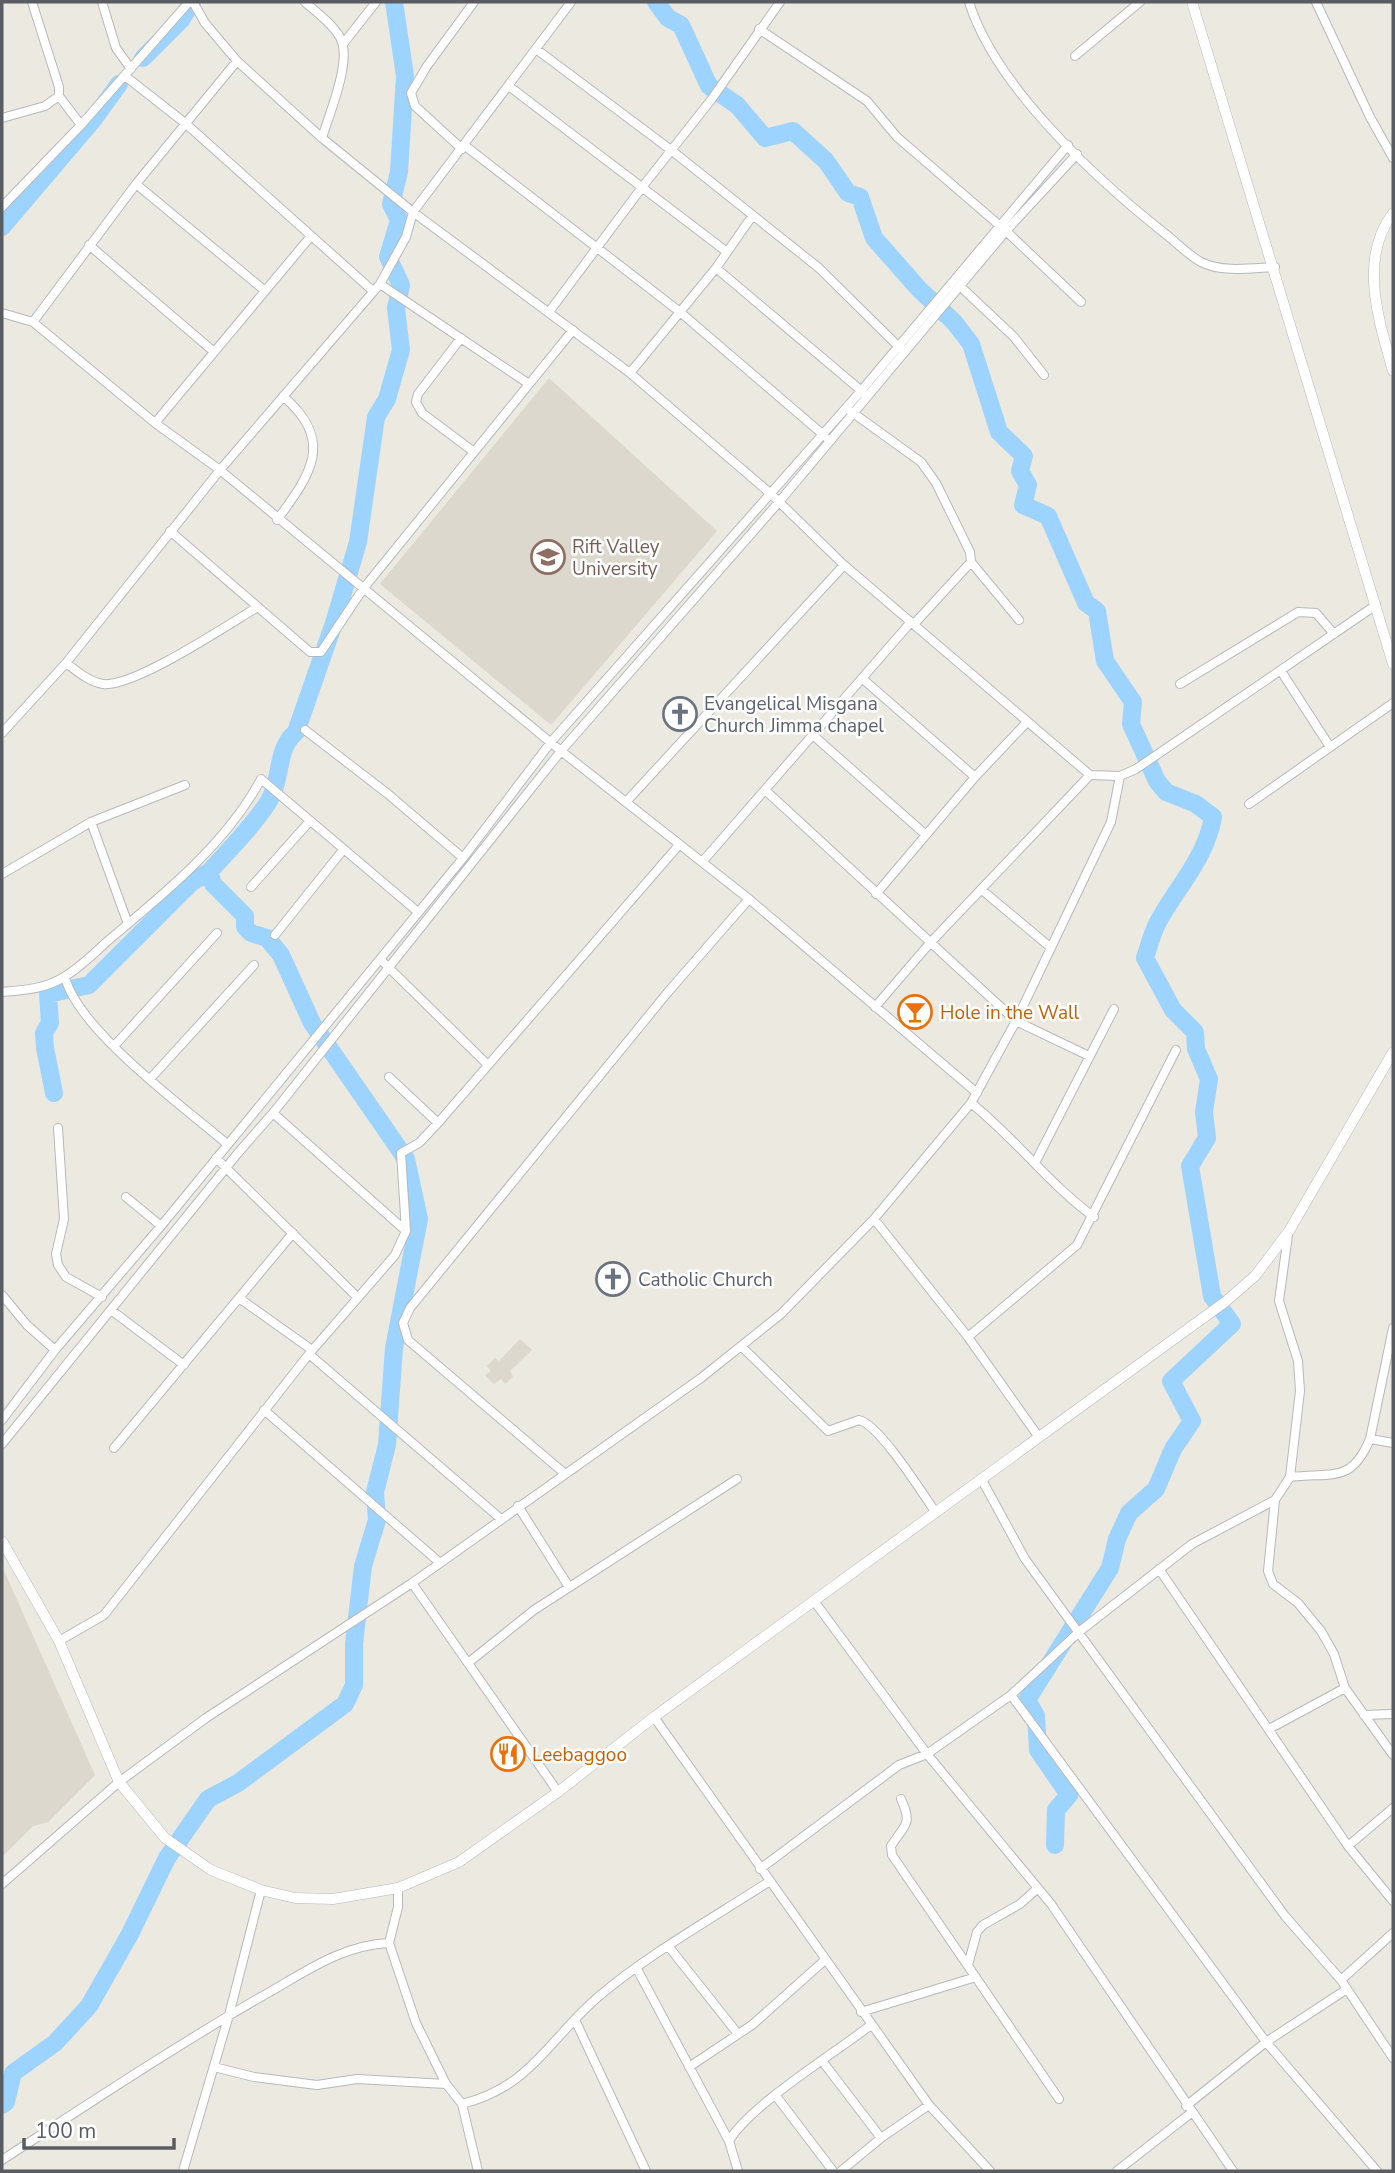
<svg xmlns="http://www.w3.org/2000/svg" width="1395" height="2173" font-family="'Nunito Sans',sans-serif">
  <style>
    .education { fill: #dcd8ce }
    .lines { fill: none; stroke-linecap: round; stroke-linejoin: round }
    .river { stroke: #9cd4ff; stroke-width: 18 }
    .minor-casing { stroke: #b6b8bd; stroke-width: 10 }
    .tertiary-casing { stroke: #b6b8bd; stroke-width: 11 }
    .minor { stroke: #fff; stroke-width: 8 }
    .tertiary { stroke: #fff; stroke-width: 10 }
    .labels { text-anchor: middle; stroke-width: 5; stroke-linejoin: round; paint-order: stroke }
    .education-label { font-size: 19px; fill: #785e54; stroke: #fff; text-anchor: start }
    .worship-label { font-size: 19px; fill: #5b616d; stroke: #fff; text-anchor: start }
    .food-label { font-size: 19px; fill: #c56008; stroke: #fff; text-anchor: start }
  </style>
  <rect width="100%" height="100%" fill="#ece9e0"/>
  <path class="education" d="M 549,378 L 717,531 L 551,725 L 380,584 Z
    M 520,1339 L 532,1350 L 510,1371 L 513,1377 L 505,1384 L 501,1379 L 494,1384 L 485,1375 L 491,1371 L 487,1366 L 495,1358 L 499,1361 Z
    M 2,1566 L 95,1775 L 48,1822 L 33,1826 L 2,1857 Z"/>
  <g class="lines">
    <path class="river" d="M 656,2 L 668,18 L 681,25 L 709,86 L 737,105 L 765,138 L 793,131 L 826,161 L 848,193 L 860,197 L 874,238 L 919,289 L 954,322 L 971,344 L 999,432 L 1024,456 L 1020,471 L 1028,485 L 1023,505 L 1048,516 L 1086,603 L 1097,611 L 1105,661 L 1133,702 L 1131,724 L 1157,781 L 1166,792 L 1196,804 L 1213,817 C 1206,858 1177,887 1158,922 C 1152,933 1149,946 1145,958 L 1173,1010 L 1195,1032 L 1196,1049 L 1209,1079 L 1204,1112 L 1207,1138 L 1190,1166 L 1212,1296 L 1232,1324 L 1171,1381 L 1192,1421 L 1173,1449 L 1156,1489 L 1129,1513 L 1117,1539 L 1110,1568 L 1027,1700 L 1036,1716 L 1038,1750 L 1069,1795 L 1056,1810 L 1055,1845
      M 143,58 L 181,20 L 192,2
      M 2,227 L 93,120 L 119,84
      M 54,1093 L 45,1048 L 44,1033 L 50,1023 L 48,994 L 89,985 L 192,882 L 209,872
      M 2,2105 L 6,2102 L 13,2073 L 55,2043 L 89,2006 L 130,1934 L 167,1858 L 208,1799 L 238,1783 L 345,1704 L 354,1685 L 354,1644 L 363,1566 L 377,1520 L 375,1492 L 387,1445 L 394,1348 L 419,1219 L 406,1159 L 312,1023 L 281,955 L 267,938 L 251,933 L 245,927 L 245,916 L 213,884 L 209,872 C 229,850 253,826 269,801 C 283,777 275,750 296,732 L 334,623 L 358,542 L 376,417 L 387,399 L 401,350 L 396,308 L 401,285 L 388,257 L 399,220 L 391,204 L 399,172 L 405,76 L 394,2"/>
    <g class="minor-casing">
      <path id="minor" d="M 32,2 L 59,87 L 59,96 L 81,125
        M 102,2 L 116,48 L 131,69
        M 193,2 L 205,23 L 237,61 L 322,138 L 413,212 L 630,373 L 771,494 L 844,565 L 1090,775 L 1120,776 L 1136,769 L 1376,605
        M 305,2 C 317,13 337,27 342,42 C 350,65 329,115 322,138
        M 969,2 C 995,86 1095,178 1163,232 C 1175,241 1188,255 1201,262 C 1222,273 1253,268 1275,267
        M 1316,2 L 1370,117 L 1393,158
        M 759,29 L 867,101 L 897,137 L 1006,231 L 1081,302
        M 343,44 L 376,2
        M 536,49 L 671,150 L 819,268 L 901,349
        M 1075,56 L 1140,2
        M 125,76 L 185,123 L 373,291
        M 510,87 L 727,252
        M 2,118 L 45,106 L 59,96
        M 464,145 L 680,312 L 827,438
        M 462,149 L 415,106 L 411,93 L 427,66 L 474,2
        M 136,184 L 264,290
        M 2,207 L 81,125 L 189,2
        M 89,245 L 213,351
        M 716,268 L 864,393
        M 380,284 L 529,384
        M 961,287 L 1014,337 L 1044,375
        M 549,312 L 643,186 L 711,100 L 780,2
        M 2,313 L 33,322 L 155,423 L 220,470 L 561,751 L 749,899 L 977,1093
        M 33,322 L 136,184 L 237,61
        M 461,338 L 418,394 L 416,402 L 422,413 L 474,452
        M 630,373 L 716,268 L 753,215
        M 849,410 L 921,462 L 936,483 L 970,552 L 971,562 L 1019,620
        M 155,423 L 311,236
        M 277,520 C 311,474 335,441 283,396
        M 170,531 L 310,652 L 321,652 L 363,589 L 573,330
        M 914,624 L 971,562
        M 66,663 C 77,671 89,682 103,684 C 133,688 226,626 256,608
        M 1281,671 L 1330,747
        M 864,680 L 975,777
        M 1180,684 L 1298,612 L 1316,613 L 1334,634
        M 305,730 L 388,794 L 463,858
        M 2,733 L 66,663 L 220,470 L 380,284 L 406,237 L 413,212 L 571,2
        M 814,736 L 926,835
        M 765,790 L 1016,1021 L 1089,1056
        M 626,802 L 844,565
        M 1249,804 L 1393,703
        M 91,822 L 128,924
        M 703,861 L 911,622
        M 2,874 L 91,822 L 185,785
        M 251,887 L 309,822
        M 982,890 L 1050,947
        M 876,894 L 975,777 L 1026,723
        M 275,935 L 343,850
        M 380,959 L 487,1064
        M 65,977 C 78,1030 184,1107 227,1144
        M 2,992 C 24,990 45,989 64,977 C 81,967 95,952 110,939 C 165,893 227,843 261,779 L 418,912
        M 875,1007 L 930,943 L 1090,775
        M 115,1045 L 217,933
        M 389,1077 L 438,1123
        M 150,1079 L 254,965
        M 971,1103 C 1015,1138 1049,1184 1094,1217
        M 273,1113 L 406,1231
        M 58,1128 L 64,1219 L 56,1254 L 58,1265 L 66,1277 L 102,1297
        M 216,1158 L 356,1296
        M 1035,1163 L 1114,1009
        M 126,1197 L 161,1226
        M 874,1219 L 968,1337 L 1038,1436
        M 2,1295 L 27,1325 L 55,1350
        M 239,1298 L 312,1350
        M 111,1310 L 184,1365
        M 968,1337 L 1077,1245 L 1176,1050
        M 742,1347 L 828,1431 L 859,1420 C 880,1425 922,1493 936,1513
        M 309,1354 L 501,1519
        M 264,1410 L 439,1562
        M 2,1420 L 55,1350 L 161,1226 L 463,858 L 551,742 L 861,391 L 1068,145
        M 1370,1439 L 1393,1328
        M 2,1444 L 238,1153 L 273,1113 L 561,751 L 779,502 L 1006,231 L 1077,154
        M 114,1448 L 293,1233
        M 564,1473 L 408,1340 L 403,1323 L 410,1308 L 668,992 L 749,899
        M 1290,1477 C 1333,1472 1351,1484 1370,1439 L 1393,1443
        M 982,1480 L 1025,1559 L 1285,1916 L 1341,1980 L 1393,2058
        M 1275,1500 L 1268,1571 L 1273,1584 L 1298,1603 L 1321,1631 L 1334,1654 L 1345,1688 L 1393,1755
        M 518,1506 L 569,1587
        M 1159,1569 L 1348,1846 L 1393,1901
        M 412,1583 L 558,1792
        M 814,1601 L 927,1754 L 1051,1904 L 1233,2171
        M 59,1641 L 104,1615 L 309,1354 L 395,1255 L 406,1231 L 401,1153 L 419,1143 L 438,1123 L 679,845
        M 468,1663 L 534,1610 L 737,1479
        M 1011,1695 L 1266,2042 L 1377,2171
        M 1364,1715 L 1393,1714
        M 654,1717 L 929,2105 L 990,2171
        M 1269,1729 L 1345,1688
        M 901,1799 C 913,1825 905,1824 891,1846 L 892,1855 L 1059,2099
        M 1348,1846 L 1393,1808
        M 760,1869 L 899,1765 L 927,1754 L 1011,1695 L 1080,1631 L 1192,1544 L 1275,1500 L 1290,1477 L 1300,1391 L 1298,1361 L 1279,1301 L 1288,1235
        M 2,1884 L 119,1782 L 206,1718 L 412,1583 L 701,1378 L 781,1314 L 874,1219 L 971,1103 L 1016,1021 L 1111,822 L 1120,776
        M 398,1888 L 398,1907 L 389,1943 L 416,2023 L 446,2084 L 462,2104 L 478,2171
        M 669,1947 L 738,2034
        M 968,1965 L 977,1932 L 983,1925 L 1020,1904 L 1038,1888
        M 637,1969 L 729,2141
        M 1341,1980 L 1393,1933
        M 861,2012 L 976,1977
        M 576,2022 L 646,2171
        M 823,2062 L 881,2138
        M 214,2067 L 254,2077 L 317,2085 L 357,2079 L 446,2084
        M 689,2067 L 752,2025 L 825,1960
        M 776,2096 L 833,2171
        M 462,2104 C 531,2087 549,2039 598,1997 C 650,1953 713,1918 770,1881
        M 1186,2106 L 1266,2042 L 1347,1989
        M 2,2160 C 87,2105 171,2049 259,1998 C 301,1975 340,1945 389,1943
        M 183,2171 L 229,2015 L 261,1890
        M 738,2171 L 729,2141 C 750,2105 835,2053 871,2025
        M 841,2171 L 881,2138 L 929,2105
        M 1117,2171 L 1191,2113"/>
    </g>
    <g class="tertiary-casing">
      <path id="tertiary" d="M 1192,2 L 1393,664
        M 1393,213 C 1358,259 1379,321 1393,371
        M 2,1541 L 59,1641 L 119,1782 L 165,1838 L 211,1870 L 261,1890 L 295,1898 L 333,1899 L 398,1888 L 459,1862 L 558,1792 L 654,1717 L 1225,1302 L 1255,1276 L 1289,1231 L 1393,1052"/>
    </g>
    <use href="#minor" class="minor"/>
    <use href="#tertiary" class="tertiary"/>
  </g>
  <defs>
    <g id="university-ring" transform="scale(1.75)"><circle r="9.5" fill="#fff" stroke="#8d6e63" stroke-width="1.5"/><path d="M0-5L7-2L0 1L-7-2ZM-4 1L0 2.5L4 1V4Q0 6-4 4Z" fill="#8d6e63"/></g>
    <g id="church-ring" transform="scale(1.75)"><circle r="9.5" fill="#fff" stroke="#6b7280" stroke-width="1.5"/><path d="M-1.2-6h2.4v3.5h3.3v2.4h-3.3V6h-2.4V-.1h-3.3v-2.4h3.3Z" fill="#6b7280"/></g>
    <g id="bar-ring" transform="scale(1.75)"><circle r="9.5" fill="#fff" stroke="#e8710a" stroke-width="1.5"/><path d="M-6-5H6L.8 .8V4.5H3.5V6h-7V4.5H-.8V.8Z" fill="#e8710a"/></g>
    <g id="restaurant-ring" transform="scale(1.75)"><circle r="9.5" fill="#fff" stroke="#e8710a" stroke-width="1.5"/><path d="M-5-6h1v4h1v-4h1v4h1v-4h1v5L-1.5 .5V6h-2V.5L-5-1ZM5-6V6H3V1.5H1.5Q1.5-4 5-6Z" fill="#e8710a"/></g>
  </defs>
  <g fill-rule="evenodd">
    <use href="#university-ring" x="548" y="557"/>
    <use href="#church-ring" x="680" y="714"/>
    <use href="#bar-ring" x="915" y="1012"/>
    <use href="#church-ring" x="613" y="1279"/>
    <use href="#restaurant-ring" x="508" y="1754"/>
  </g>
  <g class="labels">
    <g class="education-label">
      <text x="572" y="553">Rift Valley<tspan x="572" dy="22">University</tspan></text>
    </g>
    <g class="worship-label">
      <text x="704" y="710">Evangelical Misgana<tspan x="704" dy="22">Church Jimma chapel</tspan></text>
      <text x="638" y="1286">Catholic Church</text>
    </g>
    <g class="food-label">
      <text x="940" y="1019">Hole in the Wall</text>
      <text x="532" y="1761">Leebaggoo</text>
    </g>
  </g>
  <rect width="1395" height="2173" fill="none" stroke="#595c61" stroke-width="7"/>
  <path d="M24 2138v10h150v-10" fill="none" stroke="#595c61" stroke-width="3.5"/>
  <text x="35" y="2138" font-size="21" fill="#595c61" stroke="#ffffff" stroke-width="5" paint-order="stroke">100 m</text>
</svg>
